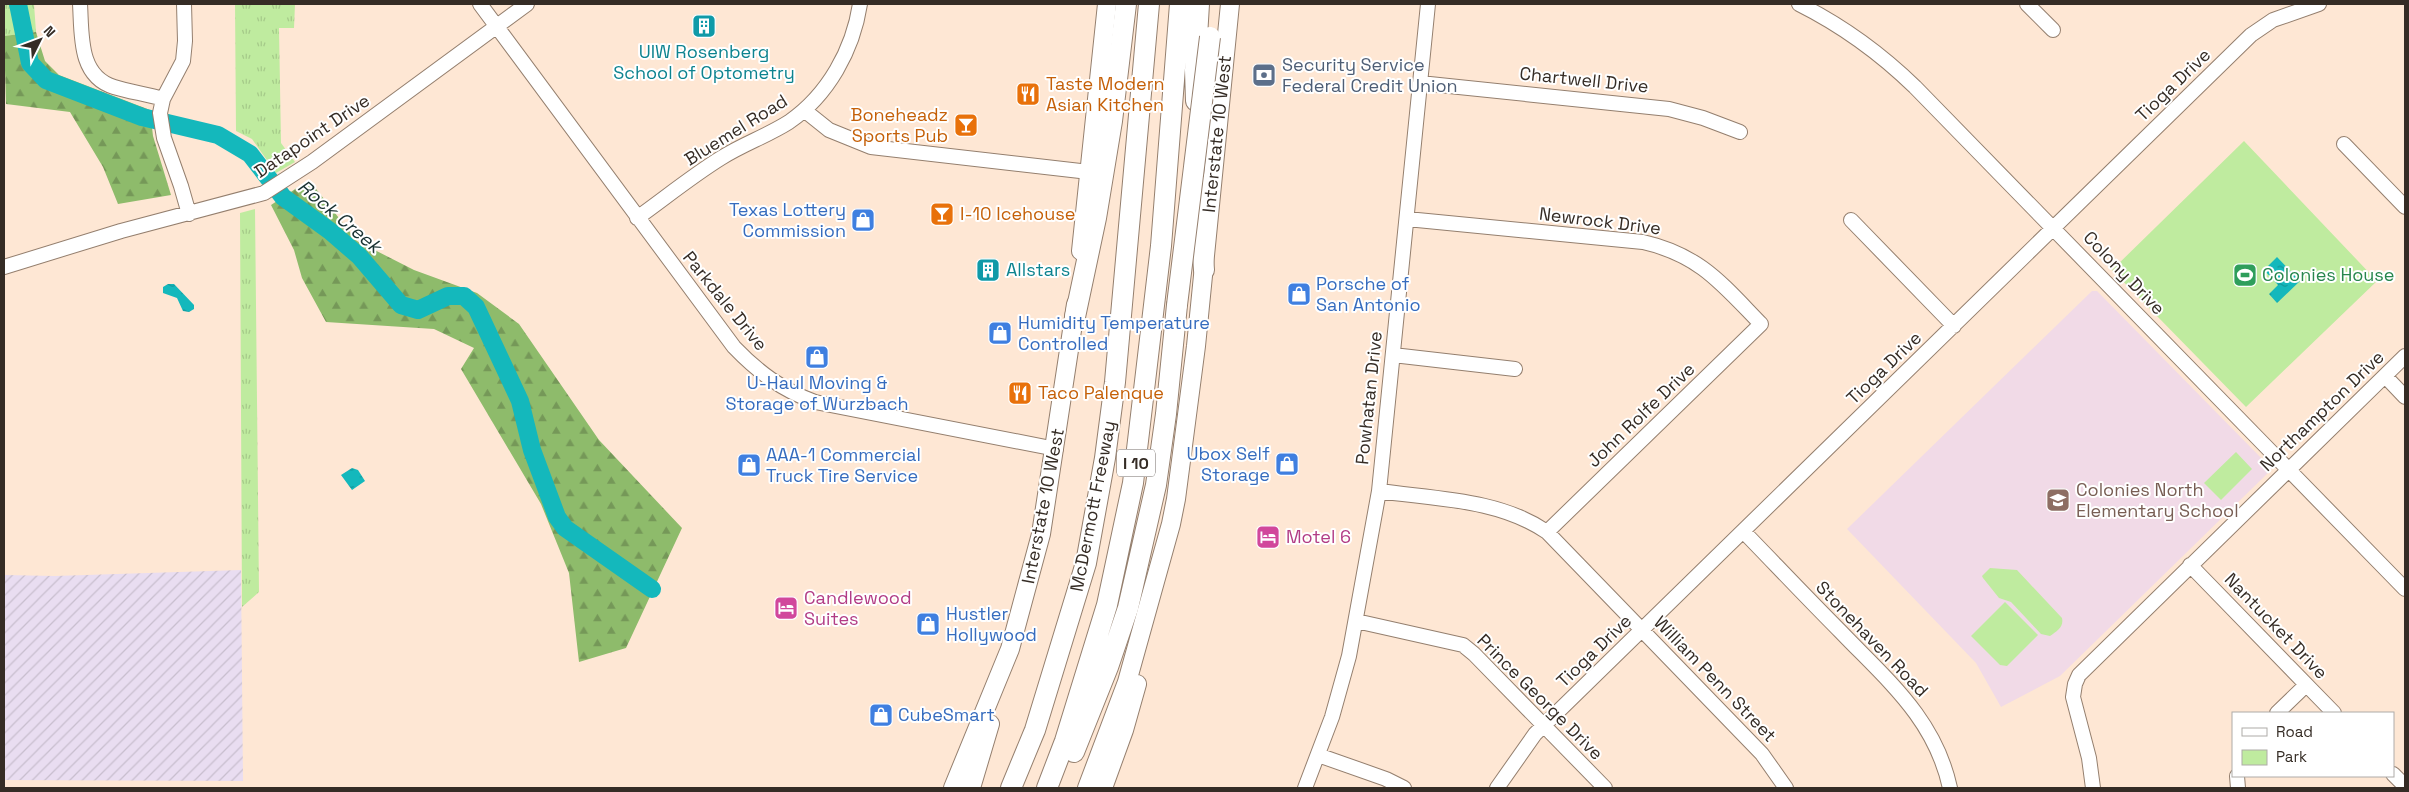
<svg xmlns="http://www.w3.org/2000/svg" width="2409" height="792" font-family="'Space Grotesk',sans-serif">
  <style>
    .industrial { fill: url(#industrial-furrows) }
    .education { fill: #f1dae7 }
    .grass { fill: url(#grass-tufts) }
    .forest { fill: url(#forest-firs) }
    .park { fill: #bfeb9f }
    .water { fill: url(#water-ripples) }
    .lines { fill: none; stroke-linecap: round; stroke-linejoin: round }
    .river { stroke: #14b8bc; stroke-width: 18 }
    .minor-casing { stroke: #947f6e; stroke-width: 16 }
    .major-casing { stroke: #947f6e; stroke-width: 20 }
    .highway-casing { stroke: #947f6e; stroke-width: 22 }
    .minor { stroke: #fff; stroke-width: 14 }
    .major { stroke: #fff; stroke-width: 18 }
    .highway { stroke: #fff; stroke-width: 20 }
    .highway-bridge-casing { stroke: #947f6e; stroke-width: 22; stroke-linecap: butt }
    .highway-bridge { stroke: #fff; stroke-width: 20 }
    .labels { text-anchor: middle; stroke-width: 4; stroke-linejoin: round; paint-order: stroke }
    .shield { fill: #fff; stroke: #726b66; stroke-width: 1 }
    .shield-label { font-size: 16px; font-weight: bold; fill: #352c25 }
    .culture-label { font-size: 18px; fill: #0d838f; stroke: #fff }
    .service-label { font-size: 18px; fill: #4e5e75; stroke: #fff; text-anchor: start }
    .street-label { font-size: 18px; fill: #352c25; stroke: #fff }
    .food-label { font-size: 18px; fill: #c56008; stroke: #fff; text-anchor: start }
    .shop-label { font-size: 18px; fill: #366cbe; stroke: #fff; text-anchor: start }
    .leisure-label { font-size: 18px; fill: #27864d; stroke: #fff; text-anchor: start }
    .education-label { font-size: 18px; fill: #785e54; stroke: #fff; text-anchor: start }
    .hotel-label { font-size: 18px; fill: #b23c85; stroke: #fff; text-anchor: start }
    .water-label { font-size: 19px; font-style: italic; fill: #183030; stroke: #fff }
  </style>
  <defs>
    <pattern id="industrial-furrows" width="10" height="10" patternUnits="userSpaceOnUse" patternTransform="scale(1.25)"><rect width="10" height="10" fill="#e9ddf1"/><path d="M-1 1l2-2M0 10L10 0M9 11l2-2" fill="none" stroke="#c8bece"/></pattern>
    <pattern id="grass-tufts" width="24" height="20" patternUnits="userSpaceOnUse" patternTransform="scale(1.25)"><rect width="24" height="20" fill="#bfeb9f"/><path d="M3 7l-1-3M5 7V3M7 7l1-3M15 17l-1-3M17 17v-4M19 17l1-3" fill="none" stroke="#a5ca89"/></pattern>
    <pattern id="forest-firs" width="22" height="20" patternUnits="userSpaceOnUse" patternTransform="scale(1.25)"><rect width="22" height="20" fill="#8ebb6b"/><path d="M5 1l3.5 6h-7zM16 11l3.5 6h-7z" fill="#759858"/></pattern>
    <pattern id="water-ripples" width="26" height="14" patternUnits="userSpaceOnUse" patternTransform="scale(1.25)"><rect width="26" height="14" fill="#14b8bc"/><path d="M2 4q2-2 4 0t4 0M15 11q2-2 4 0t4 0" fill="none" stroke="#139699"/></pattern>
  </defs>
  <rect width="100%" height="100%" fill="#fee7d4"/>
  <path class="industrial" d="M 241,570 L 243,781 L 4,780 L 4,575 L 55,576 Z"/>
  <path class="education" d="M 2092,291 L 2097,291 L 2271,468 L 2270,471 L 2060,676 L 2001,707 L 1976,663 L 1847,529 Z"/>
  <path class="grass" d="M 4,4 L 34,4 L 36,32 L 4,36 Z
    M 235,4 L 295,4 L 294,28 L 279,28 L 281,143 L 295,162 L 276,173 L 252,139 L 236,131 Z
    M 255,209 L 259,592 L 242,607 L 240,213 Z"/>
  <path class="forest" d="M 36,32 L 45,61 L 59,75 L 150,110 L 153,136 L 171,195 L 118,204 L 103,167 L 70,112 L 6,104 L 4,36 Z
    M 309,180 L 357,241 L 414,270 L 477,293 L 519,324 L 599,440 L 682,528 L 626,648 L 579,662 L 569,573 L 541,504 L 461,369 L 474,348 L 434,329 L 326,322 L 302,278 L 294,250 L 271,205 Z"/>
  <path class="park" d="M 2244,141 L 2377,281 L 2246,407 L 2112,270 Z
    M 2236,452 L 2252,469 L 2221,500 L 2204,483 Z
    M 1990,568 L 2017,570 L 2062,618 C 2064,627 2057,631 2050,636 L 2041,634 L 2011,602 L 1999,598 L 1983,578 L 1982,576 Z
    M 2005,602 L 2038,635 L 2007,666 L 2000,665 L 1971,636 Z"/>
  <path class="water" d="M 2277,257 L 2300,281 L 2277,303 L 2269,294 L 2278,285 L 2264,270 Z
    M 168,284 L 174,284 L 194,305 L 194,309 L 189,312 L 183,311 L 177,298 L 163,293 L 163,287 Z
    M 352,468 L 358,470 L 365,481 L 352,490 L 341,475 Z"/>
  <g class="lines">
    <path class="river" d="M 18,4 L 30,63 L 46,80 L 142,117 L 218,135 L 250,154 L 283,197 L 330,231 L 359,256 L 401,305 L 418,310 L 448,296 L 464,296 L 476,307 L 520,401 L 532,450 L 557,517 L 565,528 L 652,589"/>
    <g class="minor-casing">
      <path id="minor" d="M 80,4 C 82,34 78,76 114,87 C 130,92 147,94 163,99
        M 184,4 L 185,41 L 183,61 L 163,99 L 160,113 L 164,138 L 181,186 L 189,214
        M 480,4 L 734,347 C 758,372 782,390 815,402 L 1056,449
        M 1799,4 C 1843,26 1880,53 1915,87 L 2405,589
        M 2027,4 L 2053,30
        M 1420,83 L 1669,109 L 1703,118 L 1740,132
        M 804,110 L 829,130 L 871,147 L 1089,172
        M 2344,144 L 2405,207
        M 637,218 C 665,198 692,176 721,158 C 743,144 767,136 789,122 C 828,95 853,50 860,4
        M 1407,219 L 1643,242 C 1700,255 1722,284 1761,324 L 1547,532
        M 1851,220 L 1954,326
        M 4,267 L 121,231 L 264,193 L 312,162 L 527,4
        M 1393,355 L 1515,369
        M 2385,376 L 2405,397
        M 1379,491 C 1435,499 1499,499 1547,532 L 1762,754 L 1786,788
        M 1743,531 C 1776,565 1808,599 1841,632 C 1888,681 1935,719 1950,788
        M 2190,565 L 2334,713
        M 1356,621 L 1463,645 L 1474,654 L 1605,788
        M 2277,713 L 2306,685
        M 1318,755 L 1386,779 L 1404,788
        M 2393,774 L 2405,786
        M 2237,776 L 2238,788
        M 1305,788 L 1332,717 L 1349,656 L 1379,491 L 1428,4
        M 1497,788 L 1535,734 L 2251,35 L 2273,20 L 2319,4
        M 2093,788 L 2089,758 L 2073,697 L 2075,684 L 2079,675 L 2405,356"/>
    </g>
    <g class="major-casing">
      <path id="major" d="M 1081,251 L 1107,4
        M 953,788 L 1010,649 L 1041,534 L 1076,304
        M 971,788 L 990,724
        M 1087,788 L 1127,682 L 1171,524 L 1176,499 L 1196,346 L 1230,4
        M 1103,788 L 1124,730 L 1137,684"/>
    </g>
    <g class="highway-casing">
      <path id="highway" d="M 1196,101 L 1195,70 L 1199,4
        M 1198,185 L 1204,270
        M 1075,317 L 1096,218 L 1112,121 L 1126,4
        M 1074,752 L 1108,667 L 1128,608 L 1156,485 L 1166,414 L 1177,305
        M 1011,788 L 1035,730 L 1086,563 L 1105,458 L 1115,382 L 1149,4
        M 1047,788 L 1065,741 L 1107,605 L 1133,483 L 1161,246 L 1180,4"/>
    </g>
    <use href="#minor" class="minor"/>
    <use href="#major" class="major"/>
    <use href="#highway" class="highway"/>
    <g class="highway-bridge-casing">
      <path id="highway-bridge" d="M 1177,305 L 1210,37"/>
    </g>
    <use href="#highway-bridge" class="highway-bridge"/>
  </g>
  <defs>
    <g id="building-square" transform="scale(1.25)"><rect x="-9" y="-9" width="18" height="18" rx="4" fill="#0f9aa8" stroke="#fff"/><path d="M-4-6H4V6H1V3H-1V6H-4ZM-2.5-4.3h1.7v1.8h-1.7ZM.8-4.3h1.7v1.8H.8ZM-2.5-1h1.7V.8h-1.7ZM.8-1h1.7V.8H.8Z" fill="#fff"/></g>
    <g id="bank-square" transform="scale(1.25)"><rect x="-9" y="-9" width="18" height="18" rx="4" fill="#5c6f8a" stroke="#fff"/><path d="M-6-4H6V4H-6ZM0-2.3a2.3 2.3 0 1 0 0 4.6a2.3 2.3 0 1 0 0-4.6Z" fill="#fff"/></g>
    <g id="restaurant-square" transform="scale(1.25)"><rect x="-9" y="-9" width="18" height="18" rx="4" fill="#e8710a" stroke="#fff"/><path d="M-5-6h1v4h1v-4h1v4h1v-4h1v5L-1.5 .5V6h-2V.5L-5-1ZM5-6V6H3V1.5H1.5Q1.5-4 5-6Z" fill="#fff"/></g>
    <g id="bar-square" transform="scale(1.25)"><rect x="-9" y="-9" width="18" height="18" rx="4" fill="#e8710a" stroke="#fff"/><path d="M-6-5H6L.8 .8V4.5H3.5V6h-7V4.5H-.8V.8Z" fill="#fff"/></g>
    <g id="shop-square" transform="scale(1.25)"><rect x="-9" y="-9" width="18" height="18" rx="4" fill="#3f7fe0" stroke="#fff"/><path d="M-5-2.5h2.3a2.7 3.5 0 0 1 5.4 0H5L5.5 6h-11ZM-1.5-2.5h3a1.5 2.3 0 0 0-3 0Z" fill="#fff"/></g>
    <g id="stadium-square" transform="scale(1.25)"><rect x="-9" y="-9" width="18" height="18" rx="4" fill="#2e9e5b" stroke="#fff"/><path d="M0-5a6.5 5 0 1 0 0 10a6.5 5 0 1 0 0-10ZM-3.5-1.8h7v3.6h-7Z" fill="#fff"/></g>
    <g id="school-square" transform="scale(1.25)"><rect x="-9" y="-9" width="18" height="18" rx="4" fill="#8d6e63" stroke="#fff"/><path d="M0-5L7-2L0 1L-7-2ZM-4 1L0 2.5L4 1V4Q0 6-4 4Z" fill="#fff"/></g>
    <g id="hotel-square" transform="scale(1.25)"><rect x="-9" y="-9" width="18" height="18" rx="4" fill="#d1479c" stroke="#fff"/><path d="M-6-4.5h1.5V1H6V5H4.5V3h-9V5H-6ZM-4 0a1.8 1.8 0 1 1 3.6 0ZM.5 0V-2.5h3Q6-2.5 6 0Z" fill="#fff"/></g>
  </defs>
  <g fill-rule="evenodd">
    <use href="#building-square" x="704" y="26"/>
    <use href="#bank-square" x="1264" y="75"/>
    <use href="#restaurant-square" x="1028" y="94"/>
    <use href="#bar-square" x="966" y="125"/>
    <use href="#bar-square" x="942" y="214"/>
    <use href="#shop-square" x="863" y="220"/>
    <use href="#building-square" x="988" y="270"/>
    <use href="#stadium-square" x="2245" y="275"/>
    <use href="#shop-square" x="1299" y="294"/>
    <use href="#shop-square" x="1000" y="333"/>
    <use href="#shop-square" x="817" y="357"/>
    <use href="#restaurant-square" x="1020" y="393"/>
    <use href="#shop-square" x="1287" y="464"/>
    <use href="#shop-square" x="749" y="465"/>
    <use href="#school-square" x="2058" y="500"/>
    <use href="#hotel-square" x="1268" y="537"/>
    <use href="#hotel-square" x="786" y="608"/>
    <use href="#shop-square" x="928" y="624"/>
    <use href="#shop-square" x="881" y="715"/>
  </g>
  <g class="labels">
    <rect class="shield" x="1117" y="449.5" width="38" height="27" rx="4"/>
    <g class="shield-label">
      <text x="1136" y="469">I 10</text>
    </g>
    <g class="culture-label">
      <text x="704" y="58">UIW Rosenberg<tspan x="704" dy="21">School of Optometry</tspan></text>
      <text x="1006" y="276" text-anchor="start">Allstars</text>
    </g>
    <g class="service-label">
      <text x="1282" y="71">Security Service<tspan x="1282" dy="21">Federal Credit Union</tspan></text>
    </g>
    <g class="street-label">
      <text transform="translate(1584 80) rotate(6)" y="6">Chartwell Drive</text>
      <text transform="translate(2173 85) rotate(-44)" y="6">Tioga Drive</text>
      <text transform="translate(736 130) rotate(-32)" y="6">Bluemel Road</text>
      <text transform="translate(1217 134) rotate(-84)" y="6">Interstate 10 West</text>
      <text transform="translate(312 136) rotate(-34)" y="6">Datapoint Drive</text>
      <text transform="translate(1600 221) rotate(7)" y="6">Newrock Drive</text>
      <text transform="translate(2124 273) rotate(46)" y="6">Colony Drive</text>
      <text transform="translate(725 301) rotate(51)" y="6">Parkdale Drive</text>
      <text transform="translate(1884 368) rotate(-44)" y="6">Tioga Drive</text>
      <text transform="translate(1369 398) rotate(-84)" y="6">Powhatan Drive</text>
      <text transform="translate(2322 411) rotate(-44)" y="6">Northampton Drive</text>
      <text transform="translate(1641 415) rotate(-44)" y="6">John Rolfe Drive</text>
      <text transform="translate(1043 506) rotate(-79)" y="6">Interstate 10 West</text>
      <text transform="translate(1093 506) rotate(-79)" y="6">McDermott Freeway</text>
      <text transform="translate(2276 626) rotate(46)" y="6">Nantucket Drive</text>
      <text transform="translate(1872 639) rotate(46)" y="6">Stonehaven Road</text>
      <text transform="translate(1594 651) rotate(-44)" y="6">Tioga Drive</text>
      <text transform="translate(1715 679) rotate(46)" y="6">William Penn Street</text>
      <text transform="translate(1540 697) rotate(45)" y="6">Prince George Drive</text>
    </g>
    <g class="food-label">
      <text x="1046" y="90">Taste Modern<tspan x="1046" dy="21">Asian Kitchen</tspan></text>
      <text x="948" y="121" text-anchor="end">Boneheadz<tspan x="948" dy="21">Sports Pub</tspan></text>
      <text x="960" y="220">I-10 Icehouse</text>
      <text x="1038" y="399">Taco Palenque</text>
    </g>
    <g class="shop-label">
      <text x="846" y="216" text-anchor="end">Texas Lottery<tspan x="846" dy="21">Commission</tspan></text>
      <text x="1316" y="290">Porsche of<tspan x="1316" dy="21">San Antonio</tspan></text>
      <text x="1018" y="329">Humidity Temperature<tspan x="1018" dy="21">Controlled</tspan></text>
      <text x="817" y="389" text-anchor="middle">U-Haul Moving &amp;<tspan x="817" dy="21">Storage of Wurzbach</tspan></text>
      <text x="1270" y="460" text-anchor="end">Ubox Self<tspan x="1270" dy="21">Storage</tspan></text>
      <text x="766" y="461">AAA-1 Commercial<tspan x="766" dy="21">Truck Tire Service</tspan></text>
      <text x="946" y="620">Hustler<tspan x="946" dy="21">Hollywood</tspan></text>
      <text x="898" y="721">CubeSmart</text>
    </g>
    <g class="leisure-label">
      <text x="2262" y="281">Colonies House</text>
    </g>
    <g class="education-label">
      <text x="2076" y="496">Colonies North<tspan x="2076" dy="21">Elementary School</tspan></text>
    </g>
    <g class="hotel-label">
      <text x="1286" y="543">Motel 6</text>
      <text x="804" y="604">Candlewood<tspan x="804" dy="21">Suites</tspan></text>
    </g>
    <g class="water-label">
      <text transform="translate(340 216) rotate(40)" y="7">Rock Creek</text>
    </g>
  </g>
  <rect width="2409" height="792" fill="none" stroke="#352c25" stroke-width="10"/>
  <rect x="2232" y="712" width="162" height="65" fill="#ffffff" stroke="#aeaba8"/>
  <rect x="2242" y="728" width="25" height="8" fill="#ffffff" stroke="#aeaba8"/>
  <text x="2276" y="737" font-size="15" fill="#352c25">Road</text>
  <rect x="2242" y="750" width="25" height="15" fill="#bfeb9f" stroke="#aeaba8"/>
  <text x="2276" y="762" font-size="15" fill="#352c25">Park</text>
  <g transform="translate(40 40) rotate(48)" stroke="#ffffff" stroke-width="4" paint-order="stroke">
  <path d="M0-4L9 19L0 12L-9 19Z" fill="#352c25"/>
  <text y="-8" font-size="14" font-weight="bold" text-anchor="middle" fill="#352c25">N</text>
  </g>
</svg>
